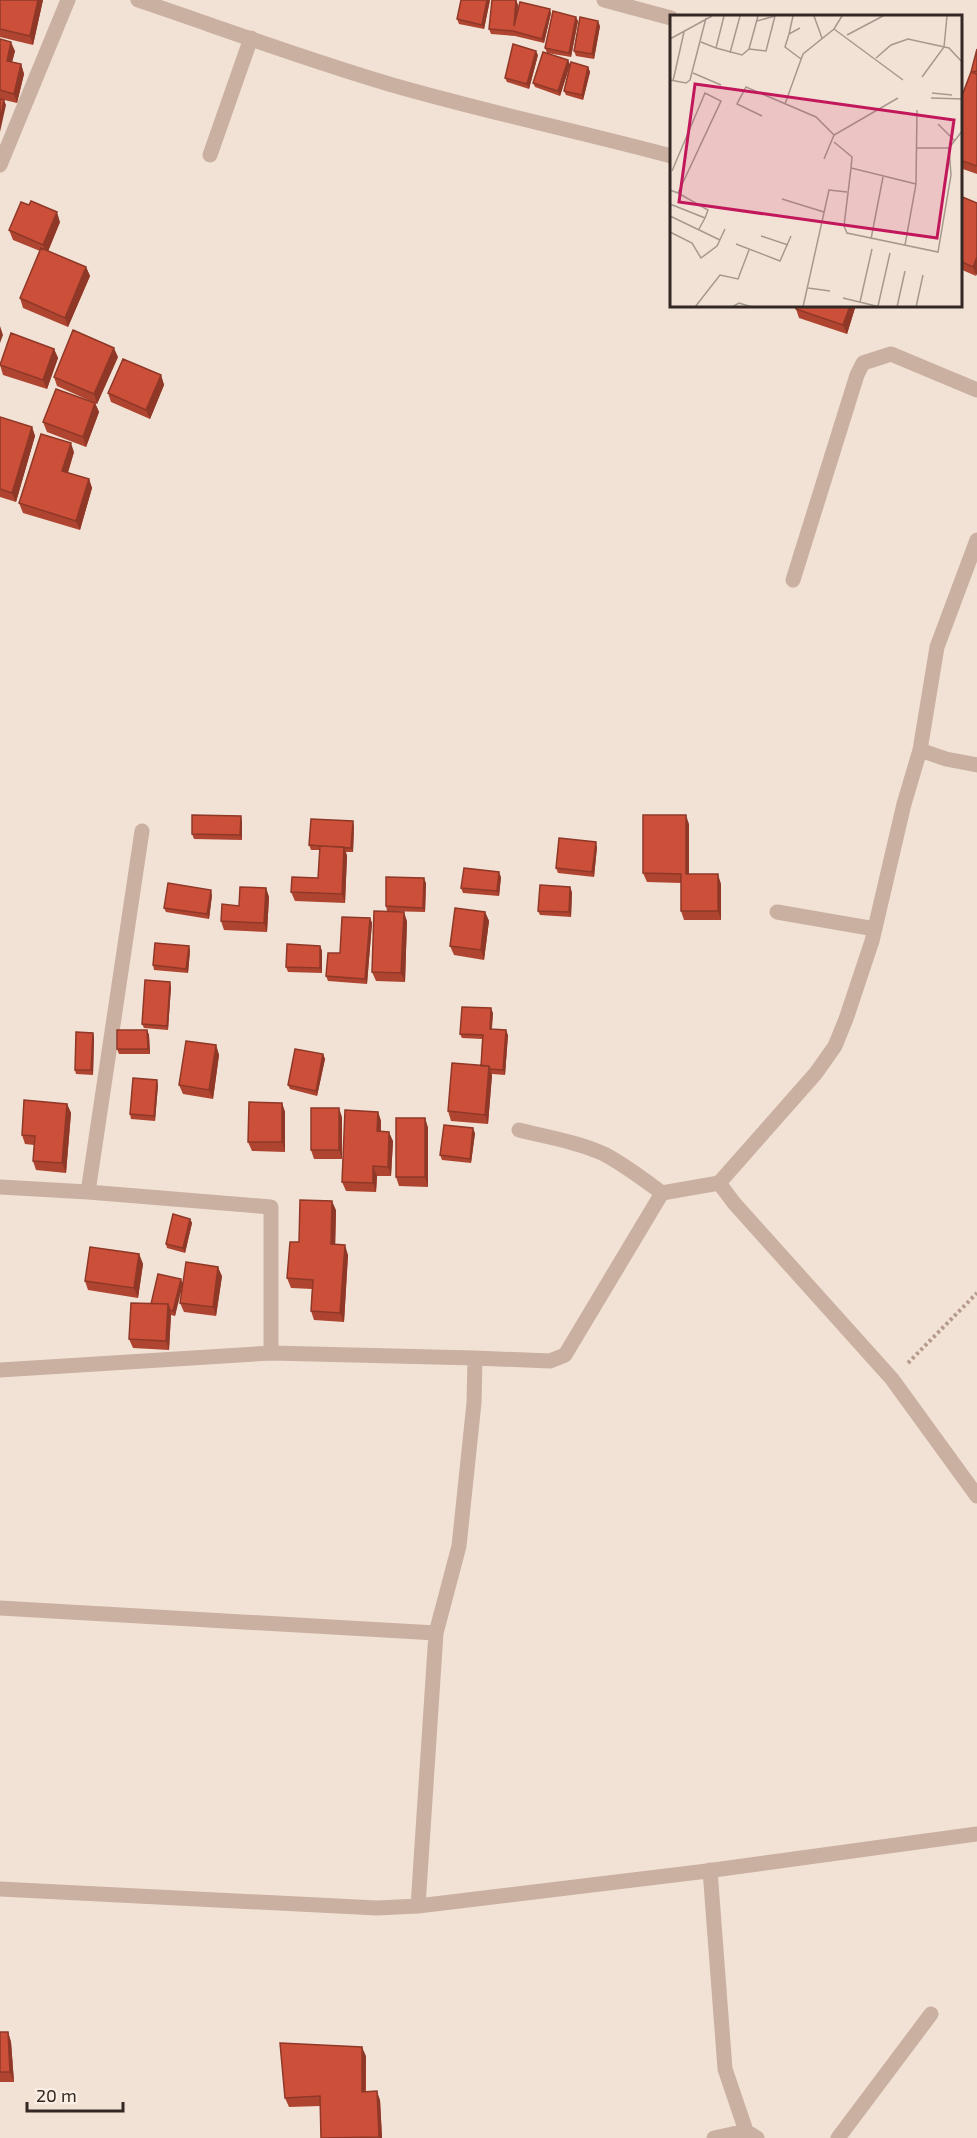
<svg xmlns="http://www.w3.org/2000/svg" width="977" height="2138" font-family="'Exo 2',sans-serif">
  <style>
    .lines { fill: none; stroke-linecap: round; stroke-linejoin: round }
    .path { stroke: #b69a8c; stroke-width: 4; stroke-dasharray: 3 3; stroke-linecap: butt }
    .minor { stroke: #cab0a1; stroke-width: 15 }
    .wall { fill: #af4531 }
    .shaded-wall { fill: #8f3828 }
    .building { fill: #cc5039; stroke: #8f3828; stroke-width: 1.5 }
    .inset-road { fill: none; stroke: #a6988e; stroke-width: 1.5 }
    .view { fill: #c2185b; fill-opacity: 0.15; stroke: #c2185b; stroke-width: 3 }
    .inset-edge { fill: none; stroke: #342824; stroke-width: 3 }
  </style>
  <rect width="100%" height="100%" fill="#f2e2d5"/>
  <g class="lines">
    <path class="path" d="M 908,1363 L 977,1293"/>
    <path class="minor" d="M 138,0 C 221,28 304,59 389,84 C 482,111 577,131 671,156
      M 604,0 L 671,18
      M 210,155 L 251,38
      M 0,165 L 68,0
      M 793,580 L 857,375 L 863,363 L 891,354 L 977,390
      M 920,750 L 946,759 L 977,765
      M 777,912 L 875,929
      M 519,1130 C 547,1137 578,1142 604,1154 C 625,1165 643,1179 662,1193 L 719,1183 L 734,1203 L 892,1379 L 977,1496
      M 719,1183 L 816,1073 L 835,1046 L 846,1019 L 872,941 L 904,804 L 920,750 L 937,647 L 977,540
      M 0,1187 L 88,1192 L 271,1207 L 271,1353
      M 88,1192 L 142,831
      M 0,1370 L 271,1353 L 475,1358
      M 0,1608 L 436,1633
      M 710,1870 L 725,2069 L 746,2131 L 757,2138
      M 0,1889 L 377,1908 L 418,1906 L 699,1872 L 977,1834
      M 418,1906 L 436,1633 L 459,1546 L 474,1403 L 475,1358 L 550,1361 L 565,1355 L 662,1193
      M 714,2138 L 746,2131
      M 838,2138 L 931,2014"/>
  </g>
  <path class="wall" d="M 0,0 L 43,0 L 33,45 L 0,37 Z
    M 490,0 L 484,29 L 459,24 L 457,19 Z
    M 516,0 L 518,5 L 517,13 L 551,13 L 544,43 L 515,36 L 491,34 L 489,29 Z
    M 578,21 L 571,57 L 547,53 L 545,48 Z
    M 600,26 L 594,59 L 576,56 L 574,51 Z
    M 0,39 L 15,51 L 12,62 L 21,64 L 24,74 L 17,103 L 0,99 Z
    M 977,49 L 977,174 L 960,168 L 960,101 L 971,72 Z
    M 538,55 L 529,89 L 507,82 L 505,78 Z
    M 568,60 L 570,65 L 560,96 L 535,87 L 533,83 Z
    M 588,67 L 590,72 L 583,100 L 566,95 L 564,91 Z
    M 960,196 L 976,276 L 960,269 Z
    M 60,222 L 48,251 L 86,267 L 90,276 L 68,327 L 23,308 L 20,298 L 40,251 L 13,240 L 9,230 Z
    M 796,306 L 855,306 L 855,308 L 847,334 L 799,318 L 796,309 Z
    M 54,349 L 58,358 L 47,389 L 3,375 L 0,365 Z
    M 118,357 L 97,404 L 57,386 L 54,377 Z
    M 161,375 L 164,385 L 150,419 L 111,402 L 108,393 Z
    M 95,403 L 99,412 L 86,447 L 47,432 L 43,422 Z
    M 0,417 L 32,427 L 35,436 L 16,502 L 0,497 Z
    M 74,452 L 68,473 L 89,479 L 92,488 L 80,530 L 23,513 L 19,503 Z
    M 242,821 L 242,840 L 194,839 L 192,834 Z
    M 689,824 L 689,874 L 721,884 L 721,920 L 684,920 L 681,911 L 681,883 L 647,882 L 643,873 Z
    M 354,826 L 353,852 L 346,852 L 347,856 L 345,903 L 295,901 L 291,892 L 318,878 L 320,850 L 311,850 L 309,845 Z
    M 597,847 L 594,877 L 558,873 L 556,868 Z
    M 501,877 L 499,896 L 463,893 L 461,888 Z
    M 426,883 L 425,912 L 387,911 L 386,906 Z
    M 266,888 L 269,897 L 267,932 L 224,930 L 221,921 L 239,906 Z
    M 572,892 L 571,917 L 540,915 L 538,911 Z
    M 212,895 L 209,919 L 166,912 L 164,908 Z
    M 485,912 L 489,921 L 484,960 L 454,955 L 450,946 Z
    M 370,918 L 372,923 L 367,984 L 328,981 L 326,976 L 340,953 Z
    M 407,921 L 405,982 L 376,981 L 372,972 Z
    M 189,946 L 190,951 L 188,973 L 154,970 L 153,965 Z
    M 320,946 L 322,951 L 322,973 L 288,972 L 286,967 Z
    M 171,987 L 168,1030 L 144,1028 L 142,1024 Z
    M 493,1013 L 492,1029 L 508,1035 L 505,1075 L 492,1074 L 488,1124 L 451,1121 L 448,1111 L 481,1066 L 482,1039 L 462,1038 L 460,1034 Z
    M 147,1030 L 149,1035 L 150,1054 L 119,1054 L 117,1049 Z
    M 93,1033 L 94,1038 L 93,1075 L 76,1074 L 75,1070 Z
    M 216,1045 L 219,1055 L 213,1099 L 183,1094 L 179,1085 Z
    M 323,1054 L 325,1059 L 317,1096 L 290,1089 L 288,1085 Z
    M 158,1085 L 155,1121 L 131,1119 L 130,1114 Z
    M 282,1103 L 285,1112 L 285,1152 L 252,1151 L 248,1142 Z
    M 67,1104 L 71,1113 L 66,1173 L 36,1170 L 33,1161 L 34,1145 L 25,1144 L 22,1135 Z
    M 378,1112 L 381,1121 L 381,1132 L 393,1141 L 391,1176 L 377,1176 L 376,1192 L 346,1191 L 342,1182 Z
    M 342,1117 L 342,1159 L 314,1159 L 311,1150 Z
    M 425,1118 L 428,1128 L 428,1187 L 399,1186 L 396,1177 Z
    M 475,1133 L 471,1163 L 442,1160 L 440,1155 Z
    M 336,1210 L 335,1245 L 348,1255 L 344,1322 L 314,1320 L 311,1311 L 312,1289 L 291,1288 L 287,1278 L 299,1242 Z
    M 190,1219 L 192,1223 L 185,1253 L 167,1248 L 166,1244 Z
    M 139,1254 L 143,1264 L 138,1298 L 88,1290 L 85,1281 Z
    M 222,1276 L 216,1316 L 184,1312 L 180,1303 Z
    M 181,1279 L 175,1316 L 171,1315 L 169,1350 L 133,1348 L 129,1339 L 151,1304 Z
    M 0,2032 L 8,2032 L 11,2042 L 14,2082 L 0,2082 Z
    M 366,2056 L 366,2092 L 380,2100 L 382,2138 L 321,2138 L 320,2106 L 289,2107 L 285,2098 Z"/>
  <path class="shaded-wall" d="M 38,0 L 43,0 L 33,45 L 30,36 Z
    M 487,0 L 490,0 L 484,29 L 482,25 Z
    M 516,0 L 518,5 L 516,30 L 514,26 Z
    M 550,9 L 551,13 L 544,43 L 542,39 Z
    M 576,17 L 578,21 L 571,57 L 569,53 Z
    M 598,21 L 600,26 L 594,59 L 592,54 Z
    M 11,42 L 15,51 L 10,70 L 7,61 Z
    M 536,51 L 538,55 L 529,89 L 527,84 Z
    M 568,60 L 570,65 L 560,96 L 558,91 Z
    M 21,64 L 24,74 L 17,103 L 14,94 Z
    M 588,67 L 590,72 L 583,100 L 582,95 Z
    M 4,100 L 6,105 L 0,132 L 0,120 Z
    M 57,212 L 60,222 L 47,254 L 43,245 Z
    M 977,257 L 977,274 L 976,276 L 973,267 Z
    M 86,267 L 90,276 L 68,327 L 65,318 Z
    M 850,306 L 855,306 L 855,308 L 847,334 L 843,325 Z
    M 0,326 L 3,335 L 0,343 Z
    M 114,348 L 118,357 L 97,404 L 94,394 Z
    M 54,349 L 58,358 L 47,389 L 43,380 Z
    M 161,375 L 164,385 L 150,419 L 146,410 Z
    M 95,403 L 99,412 L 86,447 L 83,437 Z
    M 32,427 L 35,436 L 16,502 L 12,493 Z
    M 71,443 L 74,452 L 65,481 L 62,471 Z
    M 89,479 L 92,488 L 80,530 L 76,521 Z
    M 686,815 L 689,824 L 689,883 L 686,874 Z
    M 241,816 L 242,821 L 242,840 L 240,835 Z
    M 353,821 L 354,826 L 353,852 L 351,848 Z
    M 596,842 L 597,847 L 594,877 L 592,872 Z
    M 344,847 L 347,856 L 345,903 L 342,894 Z
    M 499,872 L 501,877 L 499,896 L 497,891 Z
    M 718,874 L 721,884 L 721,920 L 718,911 Z
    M 424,878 L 426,883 L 425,912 L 423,908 Z
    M 570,887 L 572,892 L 571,917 L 569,912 Z
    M 266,888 L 269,897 L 267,932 L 264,923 Z
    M 211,890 L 212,895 L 209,919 L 207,914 Z
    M 404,912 L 407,921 L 405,982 L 401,973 Z
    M 485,912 L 489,921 L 484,960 L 481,950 Z
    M 370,918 L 372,923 L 367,984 L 365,979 Z
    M 189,946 L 190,951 L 188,973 L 186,969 Z
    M 320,946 L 322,951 L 322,973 L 320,968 Z
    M 170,982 L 171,987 L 168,1030 L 167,1026 Z
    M 491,1008 L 493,1013 L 491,1034 L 490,1029 Z
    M 147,1030 L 149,1035 L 150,1054 L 148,1049 Z
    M 506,1030 L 508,1035 L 505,1075 L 503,1070 Z
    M 93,1033 L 94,1038 L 93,1075 L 91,1070 Z
    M 216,1045 L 219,1055 L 213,1099 L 209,1090 Z
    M 323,1054 L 325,1059 L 317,1096 L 316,1091 Z
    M 489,1066 L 492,1076 L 488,1124 L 485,1115 Z
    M 157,1080 L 158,1085 L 155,1121 L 154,1116 Z
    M 282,1103 L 285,1112 L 285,1152 L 282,1142 Z
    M 67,1104 L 71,1113 L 66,1173 L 62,1163 Z
    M 339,1108 L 342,1117 L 342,1159 L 339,1150 Z
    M 378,1112 L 381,1121 L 380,1141 L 377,1131 Z
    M 425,1118 L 428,1128 L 428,1187 L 425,1177 Z
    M 473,1128 L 475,1133 L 471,1163 L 470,1159 Z
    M 389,1132 L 393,1141 L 391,1176 L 388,1167 Z
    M 373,1166 L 377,1176 L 376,1192 L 373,1183 Z
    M 332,1201 L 336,1210 L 335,1254 L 331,1244 Z
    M 190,1219 L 192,1223 L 185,1253 L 183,1248 Z
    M 345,1245 L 348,1255 L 344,1322 L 340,1313 Z
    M 139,1254 L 143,1264 L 138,1298 L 134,1288 Z
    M 218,1267 L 222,1276 L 216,1316 L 213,1307 Z
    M 181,1279 L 183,1284 L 175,1316 L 173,1311 Z
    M 168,1304 L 171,1314 L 169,1350 L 166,1341 Z
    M 8,2032 L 11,2042 L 14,2082 L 10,2072 Z
    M 362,2047 L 366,2056 L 365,2102 L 362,2092 Z
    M 377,2091 L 380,2100 L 382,2138 L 380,2138 L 379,2137 Z"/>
  <path class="building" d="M 0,0 L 38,0 L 30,36 L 0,29 Z
    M 461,0 L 487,0 L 482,25 L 457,19 Z
    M 492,0 L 516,0 L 514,26 L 520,2 L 550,9 L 542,39 L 513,31 L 489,29 Z
    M 553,11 L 576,17 L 569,53 L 545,48 Z
    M 580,17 L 598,21 L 592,54 L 574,51 Z
    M 0,39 L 11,42 L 7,61 L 21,64 L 14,94 L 0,90 Z
    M 513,44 L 536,51 L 527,84 L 505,78 Z
    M 977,49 L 977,71 L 971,72 Z
    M 543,52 L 568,60 L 558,91 L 533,83 Z
    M 571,62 L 588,67 L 582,95 L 564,91 Z
    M 971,72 L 977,74 L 977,166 L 960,160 L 960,101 Z
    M 0,99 L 4,100 L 0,120 Z
    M 960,196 L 977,203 L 977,257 L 973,267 L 960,261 Z
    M 31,201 L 57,212 L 43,245 L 9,230 L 21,202 L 29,205 Z
    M 41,248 L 86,267 L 65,318 L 20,298 Z
    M 796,306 L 850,306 L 843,325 L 796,309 Z
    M 73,330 L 114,348 L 94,394 L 54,377 Z
    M 11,333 L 54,349 L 43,380 L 0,365 Z
    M 123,359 L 161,375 L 146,410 L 108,393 Z
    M 56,389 L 95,403 L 83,437 L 43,422 Z
    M 0,417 L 32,427 L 12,493 L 0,489 Z
    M 41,434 L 71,443 L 62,471 L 89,479 L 76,521 L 19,503 Z
    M 192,815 L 241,816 L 240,835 L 192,834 Z
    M 643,815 L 686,815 L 686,874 L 718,874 L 718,911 L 681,911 L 681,874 L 643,873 Z
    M 311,819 L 353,821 L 351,848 L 309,845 Z
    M 559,838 L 596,842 L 592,872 L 556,868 Z
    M 320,846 L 344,847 L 342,894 L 291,892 L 292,877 L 318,878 Z
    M 464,868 L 499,872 L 497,891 L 461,888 Z
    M 386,877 L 424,878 L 423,908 L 386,906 Z
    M 168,883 L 211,890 L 207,914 L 164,908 Z
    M 540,885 L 570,887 L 569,912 L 538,911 Z
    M 240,887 L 266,888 L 264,923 L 221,921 L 222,904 L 239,906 Z
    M 455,908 L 485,912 L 481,950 L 450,946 Z
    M 374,911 L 404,912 L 401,973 L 372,972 Z
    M 342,917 L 370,918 L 365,979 L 326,976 L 328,953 L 340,953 Z
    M 155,943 L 189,946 L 186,969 L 153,965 Z
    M 287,944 L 320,946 L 320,968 L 286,967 Z
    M 145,980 L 170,982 L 167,1026 L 142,1024 Z
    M 462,1007 L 491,1008 L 490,1029 L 506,1030 L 503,1070 L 490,1069 L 489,1066 L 481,1066 L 483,1035 L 460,1034 Z
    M 117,1030 L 147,1030 L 148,1049 L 117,1049 Z
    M 76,1032 L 93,1033 L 91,1070 L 75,1070 Z
    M 186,1041 L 216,1045 L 209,1090 L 179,1085 Z
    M 295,1049 L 323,1054 L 316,1091 L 288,1085 Z
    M 452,1063 L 489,1066 L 485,1115 L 448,1111 Z
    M 133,1078 L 157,1080 L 154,1116 L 130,1114 Z
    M 24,1100 L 67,1104 L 62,1163 L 33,1161 L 35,1136 L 22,1135 Z
    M 249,1102 L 282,1103 L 282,1142 L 248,1142 Z
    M 311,1108 L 339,1108 L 339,1150 L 311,1150 Z
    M 345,1110 L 378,1112 L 377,1131 L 389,1132 L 388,1167 L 373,1166 L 373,1183 L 342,1182 Z
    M 396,1118 L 425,1118 L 425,1177 L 396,1177 Z
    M 444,1125 L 473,1128 L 470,1159 L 440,1155 Z
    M 300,1200 L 332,1201 L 331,1244 L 345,1245 L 340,1313 L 311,1311 L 313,1280 L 287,1278 L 290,1242 L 299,1242 Z
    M 173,1214 L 190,1219 L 183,1248 L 166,1244 Z
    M 90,1247 L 139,1254 L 134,1288 L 85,1281 Z
    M 186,1262 L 218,1267 L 213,1307 L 180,1303 Z
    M 158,1274 L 181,1279 L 173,1311 L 170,1310 L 168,1304 L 151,1304 Z
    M 131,1303 L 168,1304 L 166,1341 L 129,1339 Z
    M 0,2032 L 8,2032 L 10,2072 L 0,2072 Z
    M 280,2043 L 362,2047 L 362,2092 L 377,2091 L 379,2137 L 321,2138 L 320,2096 L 285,2098 Z"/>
  <g transform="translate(670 15)">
    <rect width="292" height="292" fill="#f2e2d5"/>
    <path class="inset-road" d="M 144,1 L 152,23M 87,6 L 105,1M 130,13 L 119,19 L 115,32 L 131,44M 164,14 L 233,65M 119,19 L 123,1M 177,20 L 213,1M 0,24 L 42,1M 31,27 L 46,33 L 54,1M 46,33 L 72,40 L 79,34 L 88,1M 79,34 L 96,36 L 105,1M 60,38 L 70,1M 206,43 L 221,30 L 238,24 L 279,33 L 293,48M 23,58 L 51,70M 252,62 L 274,32 L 277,1M 0,65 L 16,68 L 20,65 L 36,3M 3,66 L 14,17M 262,78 L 282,80M 261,83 L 293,84M 115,89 L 133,39 L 164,14 L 172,1M 92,101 L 67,89 L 76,72 L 146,102 L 164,120M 268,109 L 285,126M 164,127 L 182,142 L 181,153 L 246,169M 247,133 L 279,133 L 293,115M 154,144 L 164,120 L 228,83M 181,153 L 174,211 L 177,218 L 268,237 L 281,160 L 279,133M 0,175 L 8,178 L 51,86 L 35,78 L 2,156M 8,178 L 38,195 L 35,203M 112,184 L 154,197M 0,189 L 35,203 L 29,214M 0,201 L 50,225M 0,217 L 22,228 L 31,243 L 47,231 L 55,214M 91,221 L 118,230M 201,224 L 213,162M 66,229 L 110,246 L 121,221M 235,230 L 246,169 L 247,95M 138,273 L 160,276M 173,283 L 210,292M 190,287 L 202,234M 208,291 L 220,238M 25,292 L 50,260 L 68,264 L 79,235M 62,292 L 69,288 L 82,292M 133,292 L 159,175 L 177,177M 227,292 L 235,256M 246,292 L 253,260"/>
    <path class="view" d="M 25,69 L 284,105 L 267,223 L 9,187 Z"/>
    <rect width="292" height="292" class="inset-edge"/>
  </g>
  <path d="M27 2102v9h96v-9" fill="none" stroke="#342824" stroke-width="3"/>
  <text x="36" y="2102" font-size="18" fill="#342824" stroke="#faede2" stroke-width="4.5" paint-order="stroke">20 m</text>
</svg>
